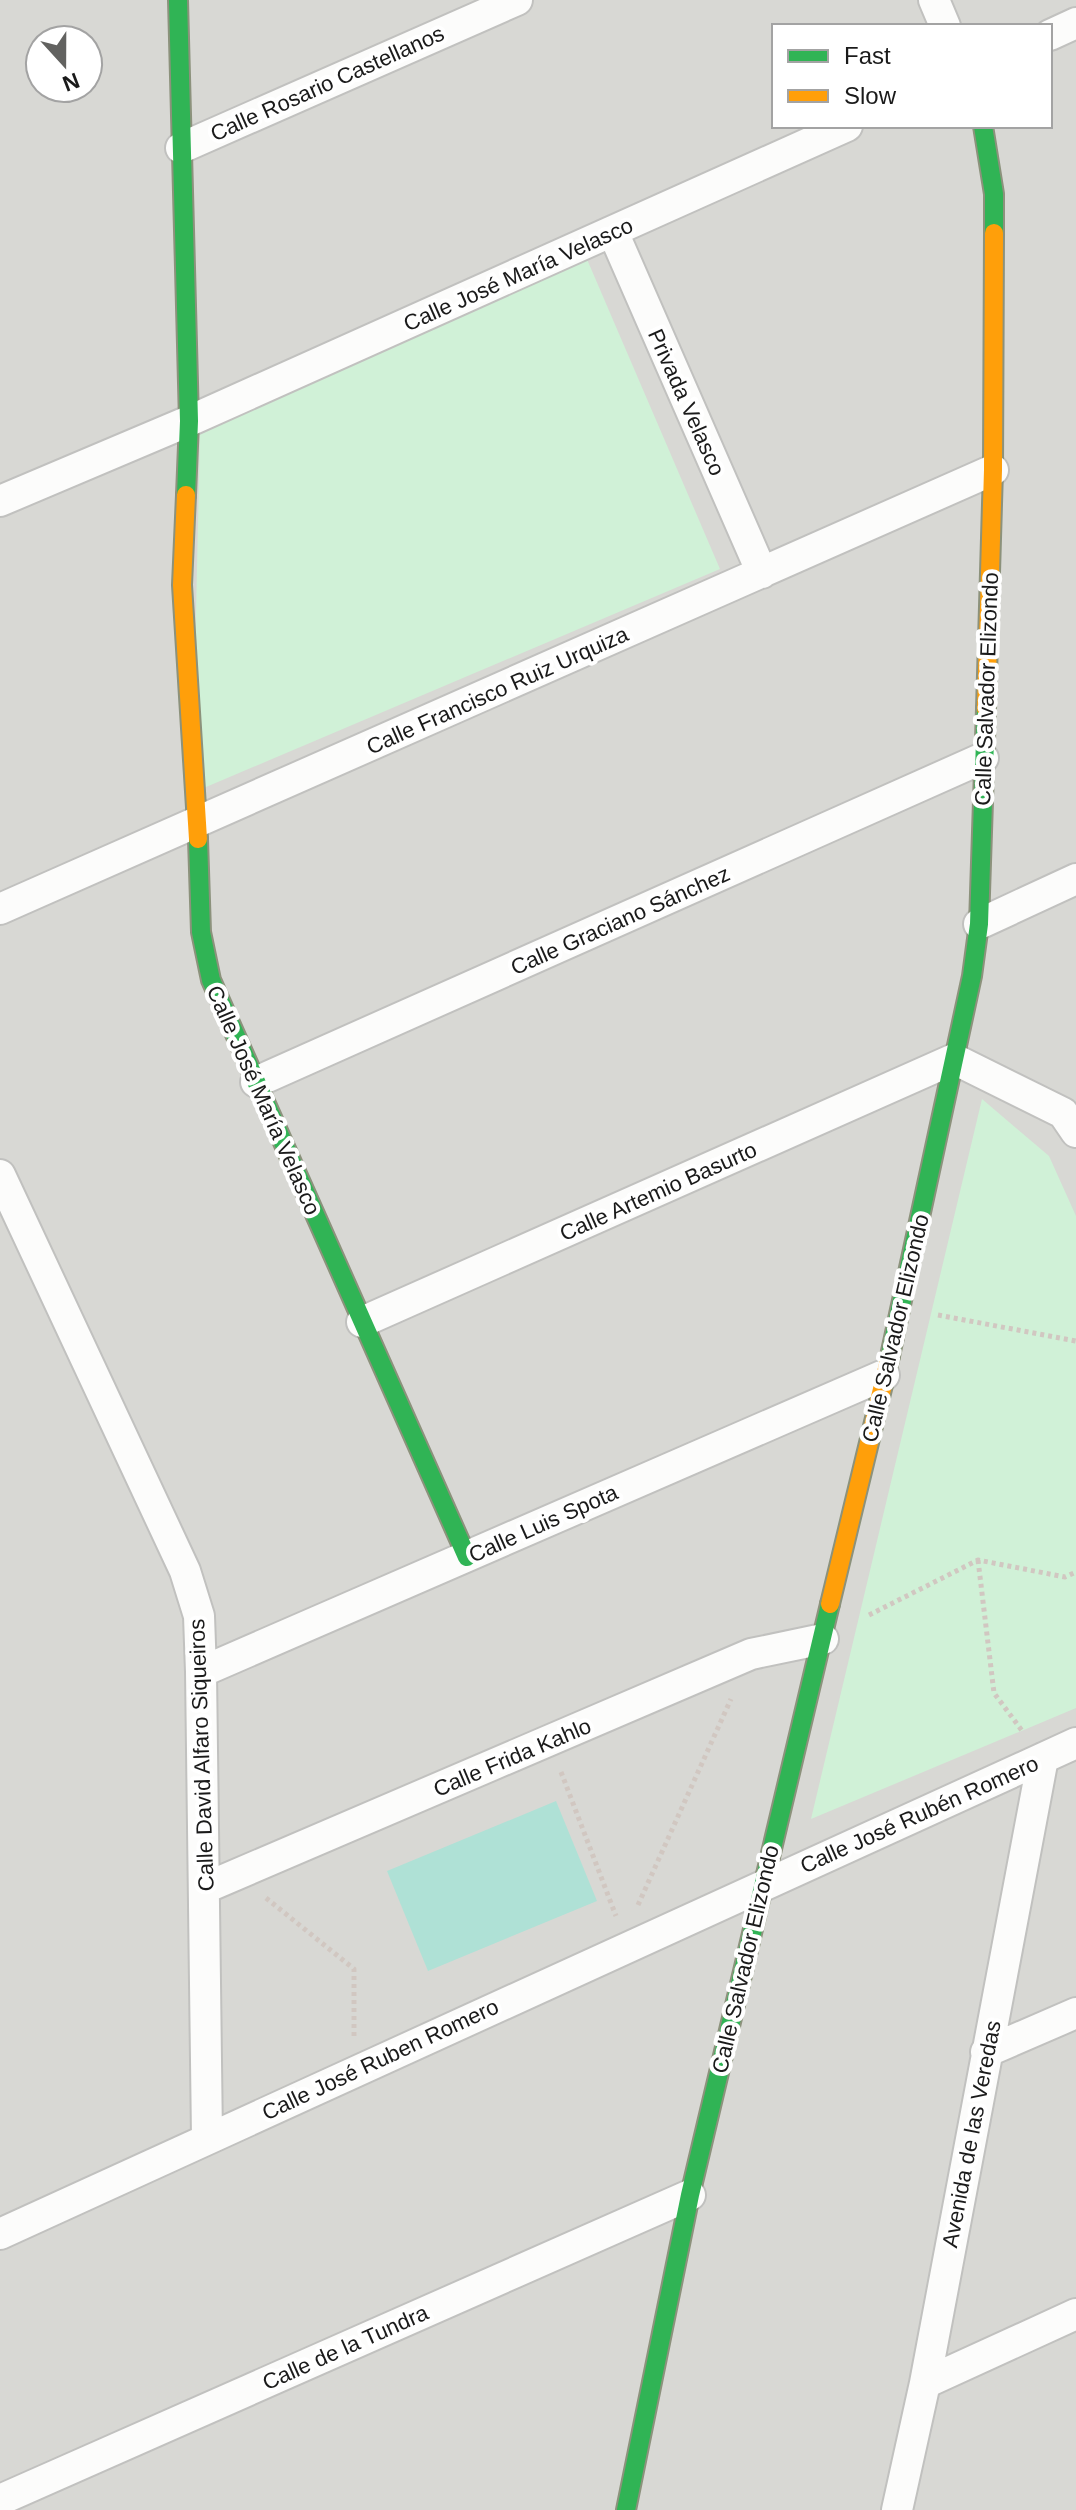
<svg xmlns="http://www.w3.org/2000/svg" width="1076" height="2510" font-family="Arial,sans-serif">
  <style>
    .residential { fill: #d8d8d4; fill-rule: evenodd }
    .park { fill: #d0f1d7 }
    .pitch { fill: #afe1d6 }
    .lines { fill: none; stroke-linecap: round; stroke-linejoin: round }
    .street-casing { stroke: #c1c1bf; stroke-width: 34 }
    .fast-casing { stroke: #8c927c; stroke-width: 22 }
    .slow-casing { stroke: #8c927c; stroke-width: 22 }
    .path { stroke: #d1c7c1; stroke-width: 5; stroke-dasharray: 4 4; stroke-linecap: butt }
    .street { stroke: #fcfcfb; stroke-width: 30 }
    .fast { stroke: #30b455; stroke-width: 18 }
    .slow { stroke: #ff9f0a; stroke-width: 18 }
    .labels { text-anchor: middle; stroke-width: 8; stroke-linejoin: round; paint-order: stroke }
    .street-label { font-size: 22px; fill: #1a1a1a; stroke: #fff }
  </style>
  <rect width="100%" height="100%" fill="#e9e9e3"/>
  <path class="residential" d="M0 0H1076V2510H0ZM774 26H1050V126H774ZM40 40H88V88H40Z"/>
  <path class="park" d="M586 257 720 569 192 793 200 434Z
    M982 1099 1049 1156 1076 1216V1708L811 1819Z"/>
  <path class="pitch" d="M556 1801 597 1901 428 1971 387 1871Z"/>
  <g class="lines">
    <g class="street-casing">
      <path id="street" d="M934 0 945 26
        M1050 35 1076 23
        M181 148 517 0
        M613 232 762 573
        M0 501 189 421 847 126
        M0 909 993 470
        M979 924 1076 879
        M256 1082 983 758
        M0 1175 185 1571 199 1616 201 1672 207 2138
        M362 1322 954 1059 1063 1113 1076 1132
        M201 1672 884 1375
        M205 1888 751 1654 823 1639
        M986 2052 1076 2013
        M0 2234 1076 1743
        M925 2383 1076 2314
        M0 2500 690 2195
        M897 2510 925 2383 1043 1758"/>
    </g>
    <g class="fast-casing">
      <path id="fast" d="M178 0 189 421 186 495
        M983 126 994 194V233
        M198 839 201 932 211 980 467 1557
        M890 1356 972 976 979 924 986 709
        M626 2510 690 2195 830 1604"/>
    </g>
    <g class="slow-casing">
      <path id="slow" d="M186 495 182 585 198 839
        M986 709 993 470 994 233
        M830 1604 890 1356"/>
    </g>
    <path class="path" d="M938 1315 1076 1341
      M978 1560 994 1693 1023 1732
      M869 1615 978 1560 1065 1577 1076 1572
      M561 1772 616 1916
      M266 1898 354 1969V2038
      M638 1905 731 1699"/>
    <use href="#street" class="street"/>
    <use href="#fast" class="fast"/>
    <use href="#slow" class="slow"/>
  </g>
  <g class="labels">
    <g class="street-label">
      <text transform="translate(327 83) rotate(-24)" y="8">Calle Rosario Castellanos</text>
      <text transform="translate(518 274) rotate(-24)" y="8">Calle José María Velasco</text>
      <text transform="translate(687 402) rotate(66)" y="8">Privada Velasco</text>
      <text transform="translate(986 689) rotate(-88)" y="8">Calle Salvador Elizondo</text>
      <text transform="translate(497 690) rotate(-24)" y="8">Calle Francisco Ruiz Urquiza</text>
      <text transform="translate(620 920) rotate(-24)" y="8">Calle Graciano Sánchez</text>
      <text transform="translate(264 1100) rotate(66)" y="8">Calle José María Velasco</text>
      <text transform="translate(658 1191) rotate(-24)" y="8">Calle Artemio Basurto</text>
      <text transform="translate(895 1328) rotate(-77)" y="8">Calle Salvador Elizondo</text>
      <text transform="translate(543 1523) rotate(-24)" y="8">Calle Luis Spota</text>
      <text transform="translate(201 1755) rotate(-92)" y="8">Calle David Alfaro Siqueiros</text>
      <text transform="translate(512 1757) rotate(-23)" y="8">Calle Frida Kahlo</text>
      <text transform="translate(919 1814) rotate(-24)" y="8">Calle José Rubén Romero</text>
      <text transform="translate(745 1959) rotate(-77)" y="8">Calle Salvador Elizondo</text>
      <text transform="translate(380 2059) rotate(-25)" y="8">Calle José Ruben Romero</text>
      <text transform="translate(971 2134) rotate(-79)" y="8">Avenida de las Veredas</text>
      <text transform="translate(345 2347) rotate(-24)" y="8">Calle de la Tundra</text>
    </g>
  </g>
  <rect x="772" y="24" width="280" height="104" fill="#ffffff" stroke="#a3a3a3" stroke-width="2"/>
  <rect x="788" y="50" width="40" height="12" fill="#30b455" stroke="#a3a3a3" stroke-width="2"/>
  <text x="844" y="64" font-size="24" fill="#1a1a1a">Fast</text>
  <rect x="788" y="90" width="40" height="12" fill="#ff9f0a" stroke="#a3a3a3" stroke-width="2"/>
  <text x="844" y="104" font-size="24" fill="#1a1a1a">Slow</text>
  <g transform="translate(64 64) rotate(159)"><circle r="38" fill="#ffffff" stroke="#a3a3a3" stroke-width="2"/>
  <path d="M0-6L14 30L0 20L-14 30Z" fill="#626260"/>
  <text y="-12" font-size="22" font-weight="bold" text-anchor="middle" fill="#1a1a1a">N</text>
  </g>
</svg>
